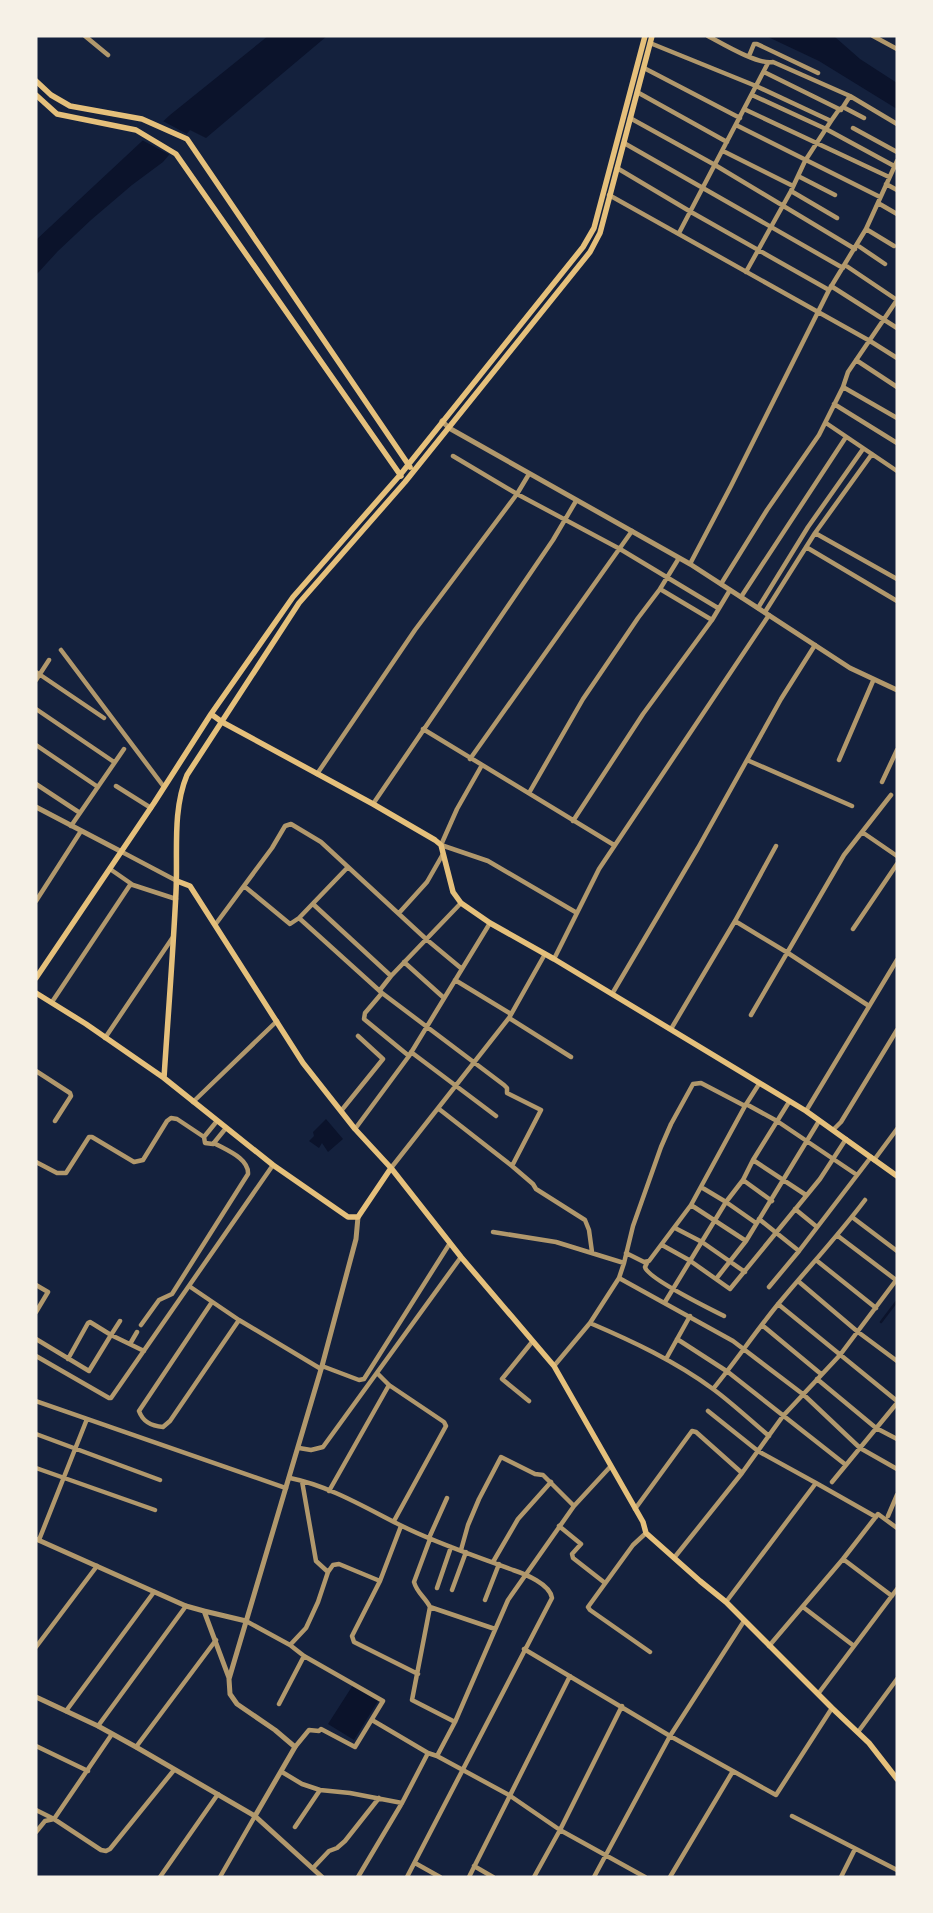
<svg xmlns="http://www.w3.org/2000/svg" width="933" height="1913" font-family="'Public Sans',sans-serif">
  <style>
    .water { fill: #0b132b }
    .pier { fill: #14213d }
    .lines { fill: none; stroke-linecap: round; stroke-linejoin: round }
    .stream { stroke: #0b132b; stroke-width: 2.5 }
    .minor { stroke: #b1986c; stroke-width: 4.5 }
    .tertiary { stroke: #b1986c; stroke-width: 5 }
    .secondary { stroke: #e5c07b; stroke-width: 5.5 }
  </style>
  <rect width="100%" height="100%" fill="#14213d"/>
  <path class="water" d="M268 36H327L206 138 190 130 163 162 132 185 91 220 58 251 36 275V240L170 115Z
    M766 36 835 37 860 59 897 83V109L819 61Z
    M326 1119 343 1139 328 1152 322 1143 319 1148 309 1141 314 1136 313 1132Z
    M353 1685 378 1701 354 1740 328 1724Z"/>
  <path class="pier" d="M161 120 187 134 172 156 140 139Z"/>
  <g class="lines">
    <path class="stream" d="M881 1322 897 1301"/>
    <path class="minor" d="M85 36 108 55
      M708 36C723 44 758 65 773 62L850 96 897 124
      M873 36 897 49
      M650 43 756 86 831 121
      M749 56 754 44H757L818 73
      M644 68 740 118
      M764 72 841 110
      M637 92 727 142
      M752 95 826 129 896 167
      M843 107 864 118
      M744 109 889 177
      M630 118 715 165 855 249
      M736 125 880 197
      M853 128 897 152
      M624 143 843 268
      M723 151 793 186
      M617 168 691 212 829 290
      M798 176 835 195
      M886 184 897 190
      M791 191 837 218
      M609 195 870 341 897 358
      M878 203 897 214
      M866 229 894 246
      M679 233 768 63
      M857 245 885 264
      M746 272 791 191 805 161 831 121 838 111 843 107 850 96
      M831 286 897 328
      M856 360 897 387
      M843 387 897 418
      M834 404 897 443
      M826 423 897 471
      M453 456 517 494 620 549 718 608
      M815 533 897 579
      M806 547 897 601
      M690 564 731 486 829 290 866 229 897 161
      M721 584 767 510 819 435 843 387 848 372 897 300 845 265
      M660 589 712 620
      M741 597 846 437
      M758 608 808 527 863 449
      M765 612 815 533 872 454
      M61 650 164 787
      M36 672 104 718
      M36 680 49 660
      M36 709 114 762
      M423 729 614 845
      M36 745 98 787
      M470 759 632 531
      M747 760 852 806
      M839 760 873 681
      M482 765 457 809 441 845 488 861 577 913
      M317 774 415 630 517 494 529 474
      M882 782 897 750
      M36 784 80 813
      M116 786 151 808
      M529 793 583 699 638 618 660 589 679 558
      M373 804 553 540 576 501
      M573 821 643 714 712 620 730 590
      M71 826 124 749
      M862 832 897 856
      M122 852 177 881
      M348 867 299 918 382 993 504 1085 507 1088V1093L541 1110 512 1166
      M110 869 133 885
      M244 886 290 924 299 918
      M36 901 81 831
      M313 904 391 976
      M399 913 427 882 443 854
      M735 921 788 953 869 1006
      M215 925 272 848 285 826 291 824 321 842 426 939 462 969
      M853 929 897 864
      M554 959 599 869 769 615
      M404 962 444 998
      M455 980 511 1014
      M380 990 391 976 461 903
      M382 993 365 1013 364 1019 409 1056
      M612 994 698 848 781 699 815 645
      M52 1002 130 885H133L176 899
      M751 1015 844 855 891 795
      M509 1018 571 1057
      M671 1029 735 921 776 846
      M105 1038 173 937
      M411 1052 496 1116
      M36 1071 70 1093 71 1096 55 1121
      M193 1102 277 1021
      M746 1104 777 1121 857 1175
      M439 1109 512 1166 533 1184 536 1189 585 1220 589 1230 592 1252
      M341 1111 383 1059 358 1036
      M806 1111 897 960
      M217 1121 204 1137 205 1143 213 1144 226 1128
      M355 1129 409 1056 490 923
      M833 1130 841 1122 897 1030
      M753 1160 806 1195
      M874 1160 897 1129
      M36 1162 57 1173H66L89 1137H92L134 1162 143 1160 167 1121 171 1118 177 1119 204 1137
      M391 1168 509 1018 545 954
      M743 1180 772 1201
      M701 1187 726 1202 756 1223
      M691 1205 746 1241
      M795 1209 817 1227
      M852 1217 897 1251
      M759 1219 799 1251
      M675 1228 702 1242 745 1272
      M493 1232 556 1242 624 1263
      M838 1236 896 1280
      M662 1245 689 1260 730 1289 820 1179 846 1139
      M626 1253 644 1262 649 1261 691 1205 745 1106 759 1084
      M816 1260 876 1308
      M647 1263 645 1267C647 1278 710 1309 724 1316
      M619 1278 733 1341 804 1395 860 1448 897 1469
      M716 1279 746 1241 819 1121
      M798 1281 858 1332 897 1361
      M36 1285 48 1292 36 1312
      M189 1286 239 1320 321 1369
      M769 1287 799 1251 871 1157
      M212 1302 139 1411C143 1422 151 1426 163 1427L170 1421 239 1320
      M665 1302 726 1202 743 1180 753 1160 789 1102
      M778 1304 897 1401
      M590 1323C632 1341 675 1361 713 1389 732 1403 750 1420 769 1436
      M141 1325 159 1300 172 1294 248 1174C249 1158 226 1150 214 1143
      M762 1325 821 1374
      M36 1339 89 1371 111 1335 144 1351
      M677 1339 728 1372 846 1465
      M130 1344 137 1332
      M36 1356 109 1398H111L273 1165
      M68 1359 88 1323 90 1322 111 1335 120 1321
      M666 1359 690 1316
      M322 1366 359 1380 364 1379 450 1243
      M554 1366 590 1323 619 1278 624 1263 633 1226 661 1147 671 1124 693 1084 701 1083 745 1106
      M377 1373 389 1385 444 1422 446 1426 394 1521
      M817 1379 876 1428 897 1439
      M713 1389C736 1361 756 1331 779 1303 807 1269 838 1236 865 1200
      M36 1401 286 1488
      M529 1401 502 1379 532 1342
      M708 1411 758 1451 816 1483
      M36 1434 160 1480
      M299 1448 311 1450 323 1447 461 1257
      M36 1468 155 1510
      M290 1478C330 1486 366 1508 402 1526 438 1544 476 1556 513 1570 525 1574 550 1584 552 1598L407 1877
      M832 1482 897 1403
      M329 1491 389 1385
      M635 1509 692 1431 696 1432 742 1473
      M888 1516 897 1495
      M401 1526 380 1581 352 1636 354 1642 418 1674
      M559 1526 581 1544 572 1554 573 1558 605 1583
      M646 1533 633 1545 588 1607 590 1610 650 1652
      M429 1538 447 1498
      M430 1539 414 1582C417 1593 425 1597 430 1607L412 1700 455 1722
      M39 1540 87 1419
      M461 1550 468 1525 479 1499 501 1457 535 1474 543 1475 574 1506
      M674 1558 742 1473 783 1416 840 1355 897 1279
      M843 1559 892 1596
      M493 1562 518 1519 551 1482
      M328 1572 333 1565 339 1564 380 1581
      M437 1588 451 1547
      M452 1590 466 1552
      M485 1600 499 1564
      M726 1602 816 1483 876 1517
      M430 1607 495 1629
      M803 1607 854 1646
      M246 1621 290 1645 304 1656 383 1701 355 1747 321 1729 319 1731 309 1730 295 1747
      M290 1645 306 1628 318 1602 328 1572 316 1561 302 1481
      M769 1646 843 1559 878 1514 897 1528
      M36 1647 97 1566
      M524 1649 670 1736 776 1795 832 1708
      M818 1694 897 1589
      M279 1704 304 1656
      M66 1711 154 1592
      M372 1720 428 1753 437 1756 509 1795 560 1830 645 1877
      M98 1726 186 1606
      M858 1732 897 1679
      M36 1746 88 1771
      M136 1747 216 1640
      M437 1756 455 1722 508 1600 574 1506 610 1467
      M282 1772 302 1784 320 1790 350 1793 402 1803
      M36 1810 54 1819 101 1850 106 1851 110 1849 174 1770
      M792 1816 897 1870
      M295 1827 320 1790
      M36 1832 45 1821 54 1819 112 1734
      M415 1863 440 1877
      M474 1866 493 1877
      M313 1868 329 1851 337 1848 345 1841 379 1798
      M160 1877 218 1794
      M220 1877 255 1816
      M358 1877 402 1803 428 1753
      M469 1877 570 1676
      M534 1877 560 1830 622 1706
      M594 1877 670 1736 744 1621
      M670 1877 733 1771
      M841 1877 855 1849"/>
    <path class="tertiary" d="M442 421 449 428 690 564 850 668 897 690
      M36 807 122 852
      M36 1539 186 1606 204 1611 229 1678
      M204 1611 246 1621
      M36 1697 98 1726 136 1747 255 1816 322 1877
      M255 1816 295 1747 275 1730 237 1704 230 1694 229 1679 322 1366 356 1239 358 1217"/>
    <path class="secondary" d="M36 81 51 95 70 106 142 119 187 139 410 467
      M36 95 57 114 136 130 176 154 401 476
      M211 714 222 722 373 804 435 840 441 845 453 892 461 903 490 923 554 959 806 1111 897 1176
      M177 881 190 886 303 1063 355 1129 391 1168 461 1257 554 1366 643 1522 646 1533 700 1581 726 1602 832 1708 869 1743 897 1779
      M36 978 154 803 211 714 293 597 400 475 583 247 594 228 645 36
      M36 993 86 1024 164 1078 273 1165 348 1217H358L391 1168
      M164 1078C168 1016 173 954 176 892 178 853 172 811 187 775L299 603 405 482 590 252 600 233 652 36"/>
  </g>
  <rect width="933" height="1913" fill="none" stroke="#f6f1e7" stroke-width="75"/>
</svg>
